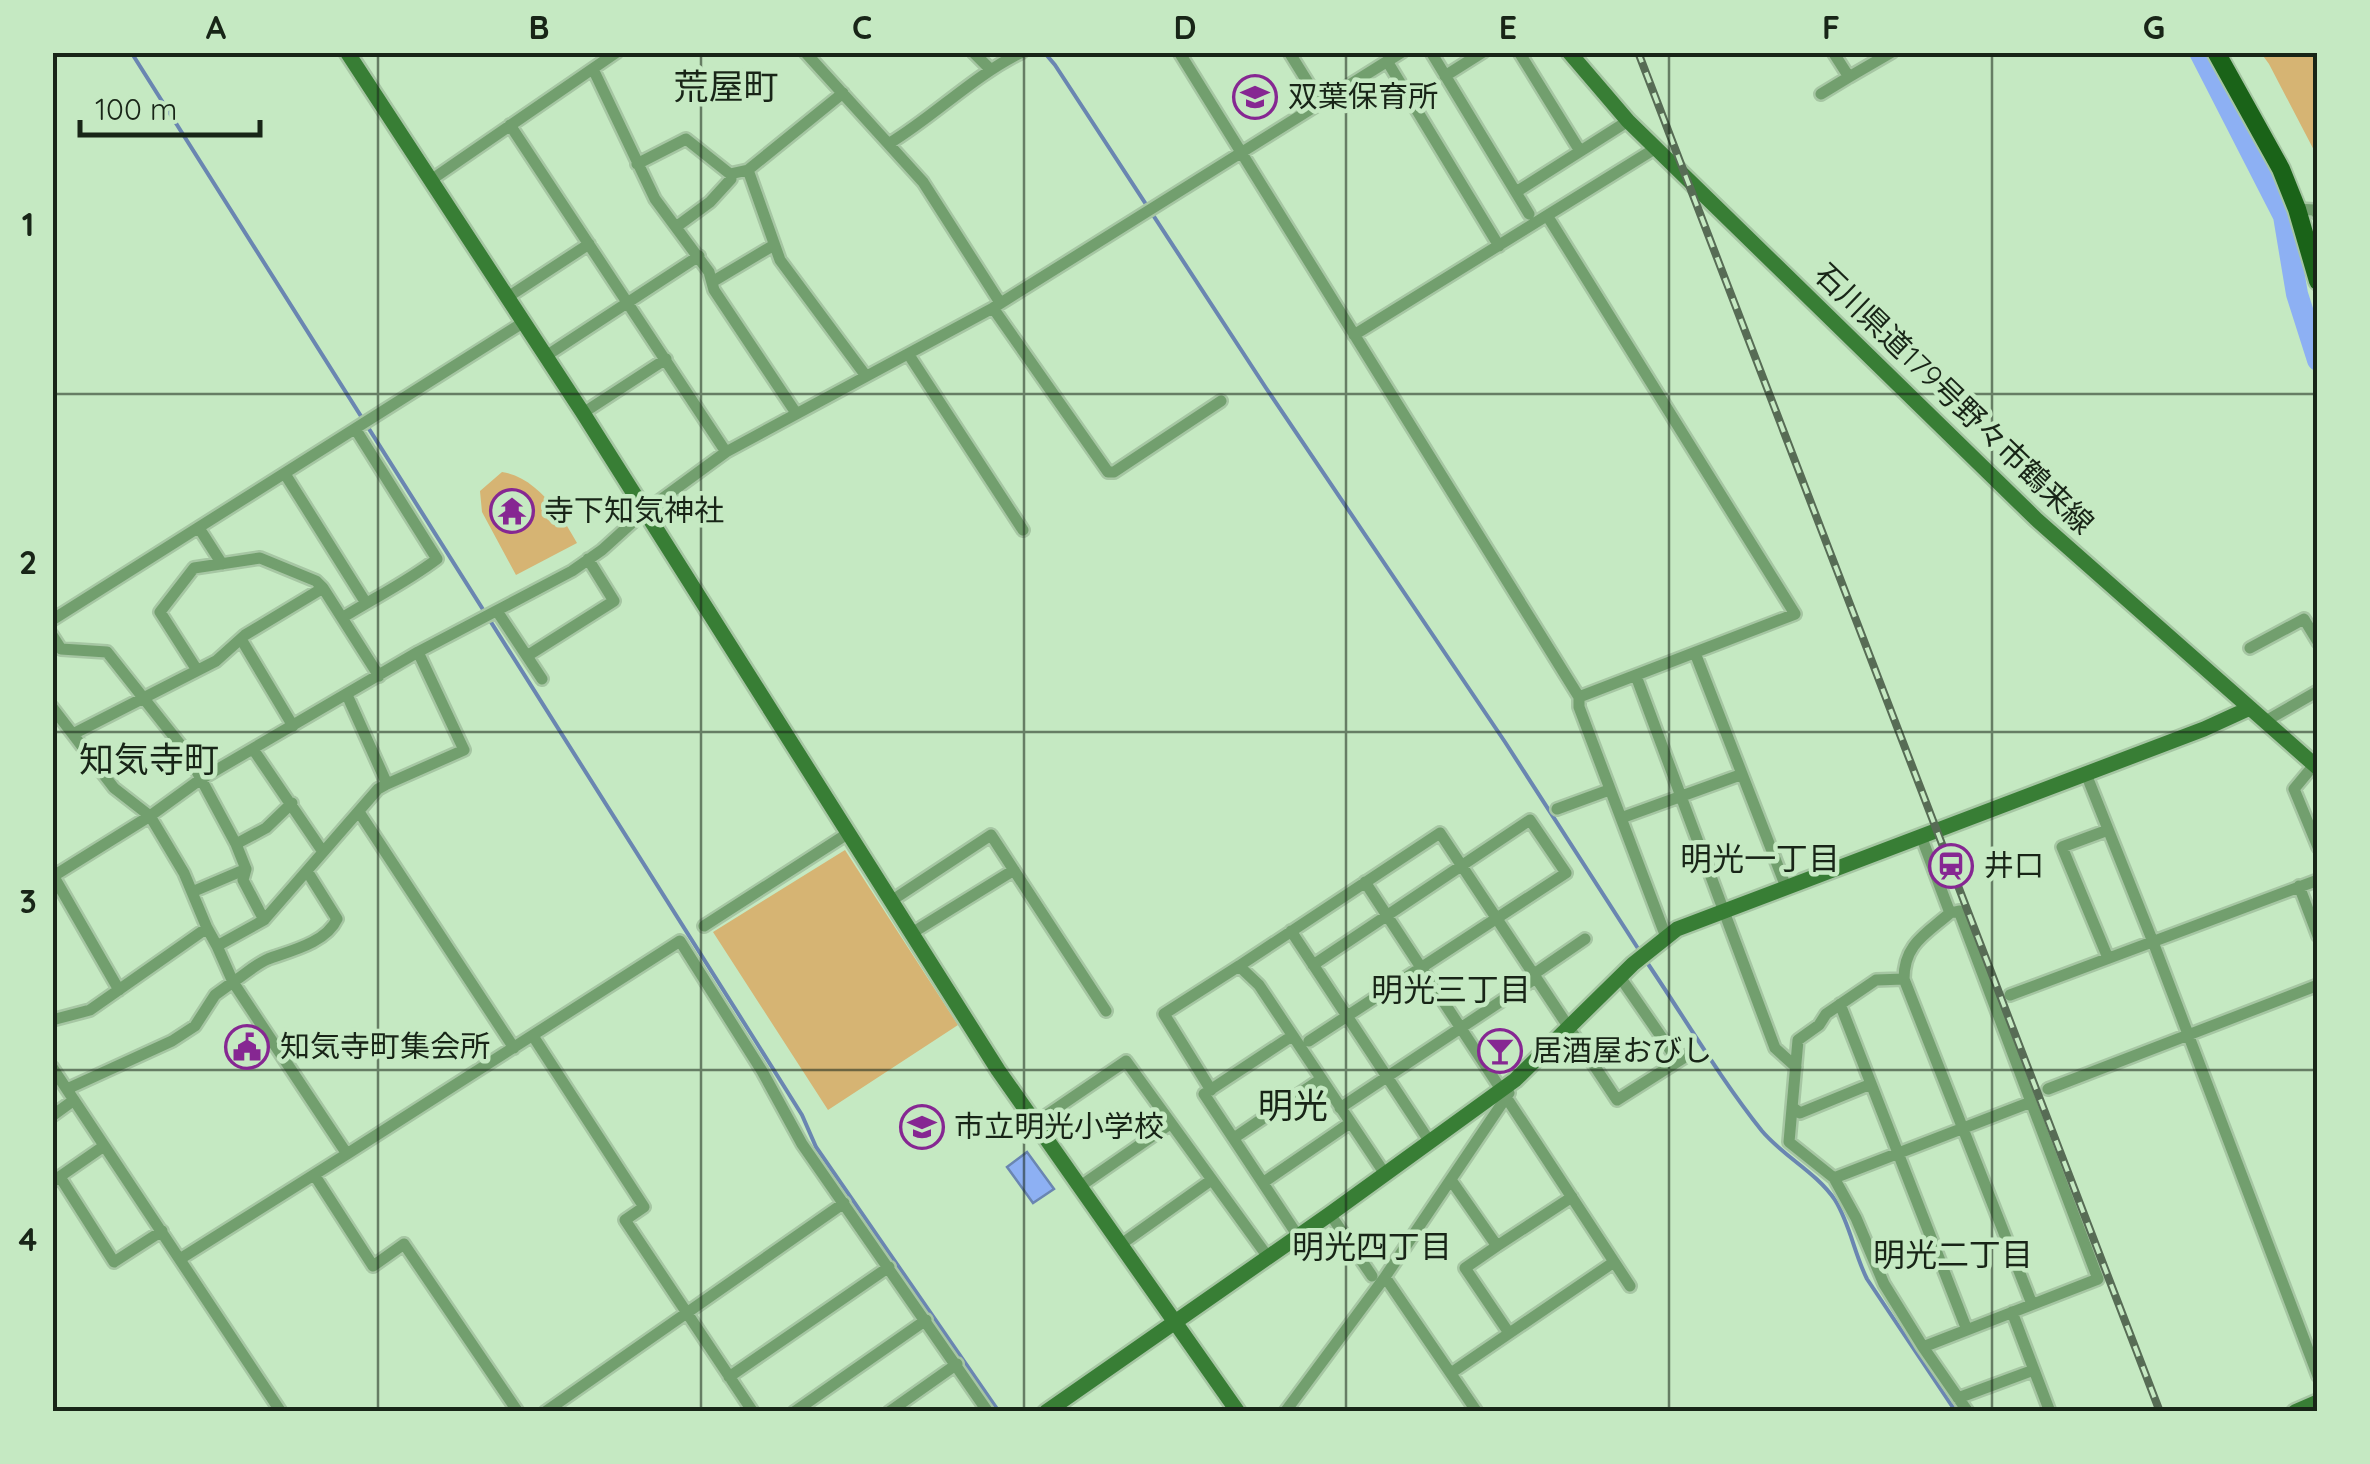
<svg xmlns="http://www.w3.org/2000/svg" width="2370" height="1464" font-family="Quicksand,'Noto Sans JP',sans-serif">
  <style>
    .green { fill: #d6b473 }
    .water { fill: #8db0f3; stroke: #6a86b1; stroke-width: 2.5 }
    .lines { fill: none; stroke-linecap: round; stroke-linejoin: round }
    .stream { stroke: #6a86b1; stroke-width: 4 }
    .river { stroke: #8db0f3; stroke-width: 22 }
    .street-casing { stroke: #a6c6a3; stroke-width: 16 }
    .secondary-casing { stroke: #a6c6a3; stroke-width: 20 }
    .primary-casing { stroke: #a6c6a3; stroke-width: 22 }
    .street { stroke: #729f6e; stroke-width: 11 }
    .secondary { stroke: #387e35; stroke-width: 15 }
    .primary { stroke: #1a6318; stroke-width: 18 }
    .rail-casing { stroke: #576c55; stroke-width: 8 }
    .rail { stroke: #c5e9c2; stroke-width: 4; stroke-dasharray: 11; stroke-linecap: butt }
    .grid { fill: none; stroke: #182517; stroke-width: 2.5; stroke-opacity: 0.55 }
    .labels { text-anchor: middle; stroke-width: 9; stroke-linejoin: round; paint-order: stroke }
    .poi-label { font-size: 30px; fill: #182517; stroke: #c5e9c2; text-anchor: start }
    .street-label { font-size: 30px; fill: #182517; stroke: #c5e9c2 }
    .neighbourhood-label { font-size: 32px; fill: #182517; stroke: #c5e9c2 }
    .quarter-label { font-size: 35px; fill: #182517; stroke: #c5e9c2 }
    .neatline { fill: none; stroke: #182517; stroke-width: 4 }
    .grid-label { font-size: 32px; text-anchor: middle; font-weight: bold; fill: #182517 }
  </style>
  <rect width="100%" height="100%" fill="#c5e9c2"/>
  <path class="green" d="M2261 53H2317V156L2269 64Z
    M502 472C536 477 561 514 577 543L516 575 482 512 480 491Z
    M845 850 958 1025 828 1110 713 932Z"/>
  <path class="water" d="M1027 1152 1054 1189 1033 1203 1007 1167Z"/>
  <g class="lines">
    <path class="stream" d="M131 52 753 1037 802 1115 816 1147 999 1412
      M1044 52 1055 65 1266 388 1505 742 1639 950
      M1644 958C1683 1015 1719 1077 1762 1131 1784 1157 1816 1172 1835 1200 1850 1224 1854 1253 1867 1279L1956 1412"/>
    <path class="river" d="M2200 52 2284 216 2297 294 2318 360"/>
    <g class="street-casing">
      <path id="street" d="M805 52 923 182 999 301
        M973 52 989 68
        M1179 52 1579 697V707L1666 937
        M1289 52 1320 102
        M1431 52 1529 214
        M1519 52 1580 151
        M1833 52 1849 77 1892 52
        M1387 61 1499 246
        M593 69 655 199 709 272 714 290 796 413
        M1445 76 1483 52
        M843 93 748 170 780 260 866 376
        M1821 94 1849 77
        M510 125 726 452
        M890 143C937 114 972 77 1022 52
        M637 164 686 139 730 174 748 170
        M431 180 617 52
        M1516 192 1628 121
        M2297 209 2314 210 2318 214
        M1548 217 1795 614 1579 697
        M676 227 710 202 731 179 730 174
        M712 282 774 245
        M508 297 589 244
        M993 308 1108 472H1114L1221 401
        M1354 335 1656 148
        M909 355 1023 530
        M546 356 699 256
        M583 413 666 359
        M285 474 366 603
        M199 528 222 564
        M497 611 542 679
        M342 618C374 598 407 582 437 559L356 430
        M52 620 524 322
        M52 635 61 649 107 652 187 753 236 844 246 869 243 880 264 920
        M241 639 293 726
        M2250 648 2304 619 2318 642
        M1695 653 1786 887
        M527 656 614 601 588 559
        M197 670 160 612 194 568 260 558 316 581 323 588
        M1636 676 1775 1048 1796 1067
        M52 707 114 788 150 816 184 873 207 928
        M2264 722 2318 691
        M73 734 216 661 245 635 323 588 379 676
        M253 749 323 852
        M2314 765 2294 789 2318 847
        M2086 774 2153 942 2318 1376
        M387 784 464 750 418 652
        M1557 809 1609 790
        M359 812 514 1048
        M1621 818 1740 775
        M1921 836 1950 913 1959 911 2098 1279 1923 1347 1968 1412
        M236 844 266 828 292 803
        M52 877 150 816 201 779 418 652 572 571 602 550 644 512 726 452 993 308 1402 52
        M54 877 119 990
        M1365 882 1630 1286
        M2299 886 2318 936
        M192 892 246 869
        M891 901 991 835 1106 1011
        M1950 913C1926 934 1904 944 1904 979L2032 1304
        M704 926 847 834
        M1291 931 1430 1142
        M912 933 1014 870
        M2108 958 2062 847 2108 830
        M1239 966 1440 833 1617 1100 1688 1055
        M1534 974 1585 939
        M1620 977 1678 1061
        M1904 979 1876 980 1826 1014 1819 1025 1798 1040 1789 1142 1834 1178 2031 1102
        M2010 995 2318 880
        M1840 1004 1967 1330
        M52 1020 90 1010 207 928 217 946 264 920 378 789 387 784 347 695
        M533 1036 644 1207 625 1220 753 1412
        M1292 1036 1204 1094 1298 1236
        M1309 1041 1566 873 1530 820 1313 965
        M52 1067 281 1412
        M67 1089 172 1041 195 1026 215 995 233 982 217 946
        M2048 1089 2318 985
        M1211 1090 1164 1014 1239 966 1259 985 1385 1174
        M1792 1107 1800 1113 1871 1084
        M1340 1108 1536 978
        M52 1116 74 1100
        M1035 1123 1126 1061 1268 1257
        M1234 1138 1321 1079
        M347 1154 680 941 762 1071 802 1144 988 1412
        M315 1176 373 1266 404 1244 518 1412
        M60 1177 114 1262 162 1231
        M1834 1178 1856 1218 1884 1284 1923 1347
        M1451 1180 1497 1246 1465 1268 1509 1333
        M52 1182 104 1146
        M1264 1182 1350 1123
        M1079 1187 1170 1124
        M1330 1214 1372 1276
        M1120 1245 1210 1181
        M1497 1246 1572 1197
        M180 1259 347 1154 233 982C244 975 256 964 268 959 290 951 326 943 337 919L307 871
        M1385 1277 1477 1412
        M2012 1312 2050 1412
        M1451 1373 1614 1262
        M729 1377 889 1267
        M1958 1398 2034 1370
        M545 1412 844 1203
        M794 1412 926 1320
        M889 1412 957 1364
        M1285 1412 1385 1277 1509 1093"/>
    </g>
    <g class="secondary-casing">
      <path id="secondary" d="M347 52 583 413 998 1070 1238 1412
        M1569 52 1628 121 2036 519 2318 768
        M1046 1412 1330 1214 1515 1080 1633 964 1677 929 2204 729 2250 708
        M2295 1412 2318 1402"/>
    </g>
    <g class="primary-casing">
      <path id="primary" d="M2216 52 2281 169 2297 209 2318 281"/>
    </g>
    <use href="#street" class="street"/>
    <use href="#secondary" class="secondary"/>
    <use href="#primary" class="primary"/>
    <g class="rail-casing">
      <path id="rail" d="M1638 52 2160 1412"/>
    </g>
    <use href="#rail" class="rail"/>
  </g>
  <path class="grid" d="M378 52V1412M701 52V1412M1024 52V1412M1346 52V1412M1669 52V1412M1992 52V1412M52 394H2318M52 732H2318M52 1070H2318"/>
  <defs>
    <g id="school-ring" transform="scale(2.25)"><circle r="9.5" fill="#c5e9c2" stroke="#862792" stroke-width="1.5"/><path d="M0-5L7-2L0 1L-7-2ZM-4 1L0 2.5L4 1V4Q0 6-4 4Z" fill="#862792"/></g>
    <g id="temple-ring" transform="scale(2.25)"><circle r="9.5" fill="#c5e9c2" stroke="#862792" stroke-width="1.5"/><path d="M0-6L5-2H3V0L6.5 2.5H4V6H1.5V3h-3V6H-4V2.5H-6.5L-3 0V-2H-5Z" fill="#862792"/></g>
    <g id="station-ring" transform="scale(2.25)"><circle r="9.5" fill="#c5e9c2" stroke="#862792" stroke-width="1.5"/><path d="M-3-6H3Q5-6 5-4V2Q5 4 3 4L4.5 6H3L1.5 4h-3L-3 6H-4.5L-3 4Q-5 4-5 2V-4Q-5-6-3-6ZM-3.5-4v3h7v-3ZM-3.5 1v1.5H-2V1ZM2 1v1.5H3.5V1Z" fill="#862792"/></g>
    <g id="civic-ring" transform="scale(2.25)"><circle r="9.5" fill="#c5e9c2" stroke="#862792" stroke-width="1.5"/><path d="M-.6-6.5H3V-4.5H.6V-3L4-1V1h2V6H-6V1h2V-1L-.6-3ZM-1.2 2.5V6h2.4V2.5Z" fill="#862792"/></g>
    <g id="bar-ring" transform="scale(2.25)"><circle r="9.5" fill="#c5e9c2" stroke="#862792" stroke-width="1.5"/><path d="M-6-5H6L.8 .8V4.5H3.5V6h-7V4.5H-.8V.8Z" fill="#862792"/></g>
  </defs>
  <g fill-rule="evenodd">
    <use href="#school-ring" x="1255" y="97"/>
    <use href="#temple-ring" x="512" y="511"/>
    <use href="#station-ring" x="1951" y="866"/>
    <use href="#civic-ring" x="247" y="1047"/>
    <use href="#bar-ring" x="1500" y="1051"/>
    <use href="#school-ring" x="922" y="1127"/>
  </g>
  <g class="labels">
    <g class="poi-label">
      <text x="1288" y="107">双葉保育所</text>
      <text x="544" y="521">寺下知気神社</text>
      <text x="1984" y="876">井口</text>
      <text x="280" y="1057">知気寺町集会所</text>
      <text x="1532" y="1061">居酒屋おびし</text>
      <text x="954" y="1137">市立明光小学校</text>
    </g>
    <g class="street-label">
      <text transform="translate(1954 399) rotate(44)" y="10">石川県道179号野々市鶴来線</text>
    </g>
    <g class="neighbourhood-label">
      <text x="1760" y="870">明光一丁目</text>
      <text x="1451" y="1001">明光三丁目</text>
      <text x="1372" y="1258">明光四丁目</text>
      <text x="1953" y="1266">明光二丁目</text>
    </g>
    <g class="quarter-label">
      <text x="726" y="99">荒屋町</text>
      <text x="149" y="772">知気寺町</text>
      <text x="1293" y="1118">明光</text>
    </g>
  </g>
  <rect width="2370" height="1464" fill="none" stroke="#c5e9c2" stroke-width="110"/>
  <path d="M80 120v15h180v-15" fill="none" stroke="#182517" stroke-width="5"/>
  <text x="95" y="120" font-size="30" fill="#182517" stroke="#c5e9c2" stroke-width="8" paint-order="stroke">100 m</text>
  <rect x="55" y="55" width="2260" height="1354" class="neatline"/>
  <g class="grid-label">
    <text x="216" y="39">A</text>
    <text x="539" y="39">B</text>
    <text x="862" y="39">C</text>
    <text x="1185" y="39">D</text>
    <text x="1508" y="39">E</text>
    <text x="1831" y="39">F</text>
    <text x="2154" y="39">G</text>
    <text x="28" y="236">1</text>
    <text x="28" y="574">2</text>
    <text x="28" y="913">3</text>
    <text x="28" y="1251">4</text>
  </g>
</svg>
